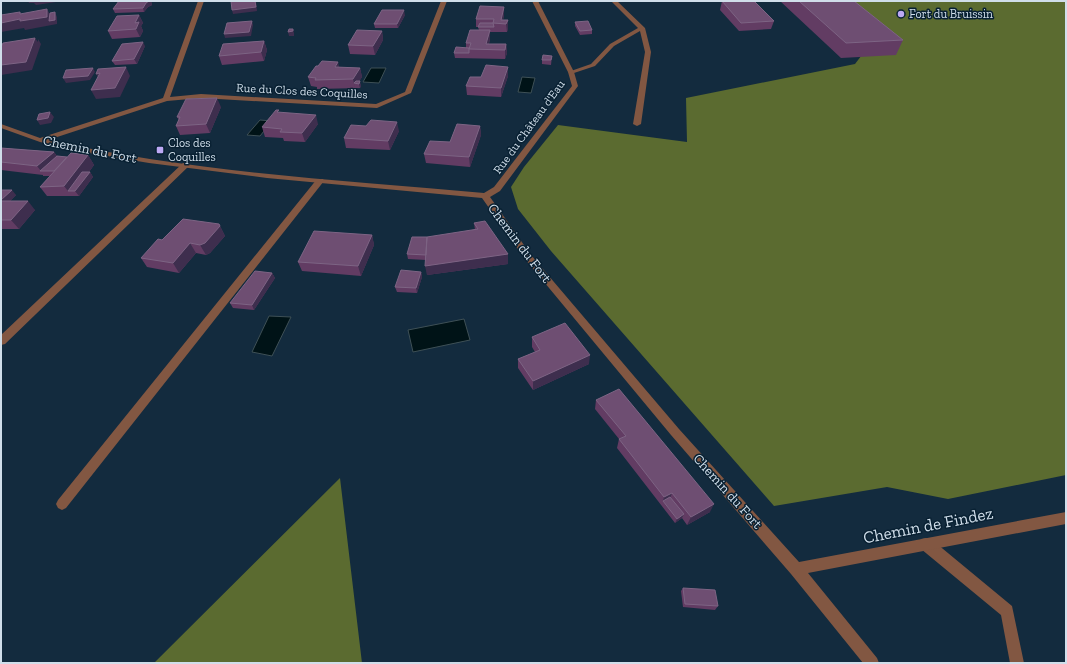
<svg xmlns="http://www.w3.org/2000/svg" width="1067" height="664" font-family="'Zilla Slab',serif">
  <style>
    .forest { fill: #5b6b30 }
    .water { fill: #001317; stroke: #3e5056 }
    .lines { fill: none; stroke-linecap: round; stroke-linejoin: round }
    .service { fill: #825742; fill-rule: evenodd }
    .minor { fill: #825742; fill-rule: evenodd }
    .wall { fill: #623c63 }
    .shaded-wall { fill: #3e2e4e }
    .building { fill: #6e4e72; stroke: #7d6484 }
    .poi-dot { fill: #bda9f5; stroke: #092133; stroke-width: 1.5 }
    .labels { text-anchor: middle; stroke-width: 3; stroke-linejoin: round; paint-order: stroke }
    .far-poi-label { font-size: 12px; fill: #d0deea; stroke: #092133; text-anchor: start }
    .far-street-label { font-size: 12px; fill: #d0deea; stroke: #092133 }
    .street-label { font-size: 14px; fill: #d0deea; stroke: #092133 }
    .near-street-label { font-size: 17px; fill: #d0deea; stroke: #092133 }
  </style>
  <rect width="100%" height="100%" fill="#132b3e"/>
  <path class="forest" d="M813 1H1066V475L948 499 887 487 774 506 551 251 518 209 511 187 524 167 558 125 687 142 686 98 855 64 871 43Z
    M340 478 362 663H154Z"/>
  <path class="water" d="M371 68H386L379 83 363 82Z
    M522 77 535 78 531 93 518 92Z
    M260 120 272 121 260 136 247 135Z
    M269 316 291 317 272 356 252 352Z
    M464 319 470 340 413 352 408 330Z"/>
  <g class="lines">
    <path class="service" d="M611 1H617L645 28 651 52 641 124 637 126 633 124 645 52 640 31 614 46 595 66 571 74 568 72 591 64 610 44 638 28Z
      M183 163H189L190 165 5 344 1 345V335Z
      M317 179H323L324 181 66 508 62 510 58 508 56 504 58 500Z
      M926 538 931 539 1012 606 1024 663H1010L1001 615 921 549 919 544 921 539Z"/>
    <path class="minor" d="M198 1H204L170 97 201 94 376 104 405 92 441 1H447L411 93 377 108 201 98 167 101 48 140C191 172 338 180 484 193L494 187 572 86 568 72 532 1H538L574 72 578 86 500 191 490 197 531 255 679 429 799 562 1066 512V524L808 573 877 658 879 663H863L791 574 671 435 525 259 482 198 267 178 149 163 89 153 40 142 1 128V124L40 138 163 98Z"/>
  </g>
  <path class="wall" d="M119 1H151L152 5 148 7 144 12 115 13 113 9Z
    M380 1H402L401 2H381Z
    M722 1 774 21 771 29 739 31 720 10Z
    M780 1H854L903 40 896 55 841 58Z
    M504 7V15L503 20H508V28L507 32H490V39L489 44H506L507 53 505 59 455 58 454 53 466 48V43L479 30 478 27H476V19Z
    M139 15 143 23 141 26 143 31 140 37 112 39 108 31Z
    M405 15 398 28H375L374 24Z
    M575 22 592 30V34L580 35 575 26Z
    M382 31 383 40 375 55 350 54 348 45Z
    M264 41 267 50 264 61 222 65 219 56Z
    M145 46 137 64 115 65 112 61Z
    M552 56 551 65 542 64V60Z
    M340 67 360 68 362 77 359 81 361 86 360 88 317 89V87L311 86 308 77Z
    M508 76 501 97 467 95 466 86 481 77Z
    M221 107 210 133 180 135 176 126 179 120 177 117Z
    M318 124 305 142 284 141 283 138 265 137 262 127Z
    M480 126 481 135 470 167 426 163 424 154 450 142Z
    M399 131 390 150 346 148 344 138Z
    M1 148 54 152 57 156 67 157 88 155 94 165 89 172H90L93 177 79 196H47L40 187 50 176H43V175L1 170Z
    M1 190 16 195 10 201 35 210 19 229H1Z
    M474 223 508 254V264L427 275 426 260 408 259 407 254 475 230Z
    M219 224 225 236 210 253 206 255 196 253 179 273 147 267 141 258 162 240Z
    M372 235 374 245 361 276 302 271 298 262Z
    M421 272 422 277 417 293 397 292 395 287Z
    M272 273 275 278 254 310 233 308 230 303Z
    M532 337 589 364 533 390 518 368V359L535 352 532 347Z
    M596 400 710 512 687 525 682 518 675 523 617 448 619 439 595 409Z
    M683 588 718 606 715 610 683 607 681 591Z"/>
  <path class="shaded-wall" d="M28 1H56V2L36 5 34 3H29Z
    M149 1H151L152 5 148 7 144 12 143 8 146 3Z
    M255 1H256L257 11 233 14 232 10Z
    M504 7V15L502 24 501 20Z
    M47 9 52 18 55 12 57 17V24L25 30 24 28 1 32V23L20 19V12L25 20Z
    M404 10 405 15 398 28 397 24Z
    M139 15 143 23 141 26 143 31 140 37 136 29 135 23Z
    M508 20V28L507 32 506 24Z
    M252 21 253 25 251 36 225 38 224 34Z
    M293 29 294 33V36H289L288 32Z
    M490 30V39L487 50 486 44Z
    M382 31 383 40 375 55 373 46Z
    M35 38 38 42V39L41 44 32 70 1 75V65Z
    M264 41 267 50 264 61 261 52Z
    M143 42 145 46 137 64 134 59Z
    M506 44 507 53 505 59V50Z
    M338 62 340 70 335 67Z
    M126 67 130 76 120 97 96 99 91 90Z
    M508 67V76L501 97V88Z
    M93 68 95 72 90 80 66 83 63 78Z
    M360 68 362 77 358 84 354 83 355 88 353 79Z
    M100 73 101 83 96 74Z
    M360 81 361 86 360 88 359 84Z
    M217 98 221 107 210 133 206 124Z
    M50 112 54 117 51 123 40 125 37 120Z
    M316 115 318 124 305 142 302 133Z
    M397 122 399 131 390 150 388 141Z
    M480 126 481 135 470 167 469 157Z
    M54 152 60 161 41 171 37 166Z
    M88 155 94 165 75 191H68L64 186Z
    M90 172 93 177 79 196 75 191Z
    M12 190 16 195 1 210V200Z
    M28 201 35 210 19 229 11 220Z
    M220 226 225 236 210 253 206 255 200 245Z
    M372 235 374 245 361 276 358 266Z
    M190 243 196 253 179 273 173 263Z
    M508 254V264L427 275 425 266Z
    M421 272 422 277 417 293 416 288Z
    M272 273 275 278 254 310 252 305Z
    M590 355 589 364 533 390V381Z
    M672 493 669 501H663L662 505 664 497Z
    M714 504 710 512 687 525 691 517Z
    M684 514 682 518 675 523 677 519Z"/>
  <path class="building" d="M119 1H149L146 3 143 8 113 9Z
    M231 1H255L256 7 232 10Z
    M722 1H754L774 21 741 23Z
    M799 1H854L903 40 846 43Z
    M480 6 504 7 501 20H508L506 24 493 23 494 19H476Z
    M47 9V17L20 21V19L1 23V15L20 12V14Z
    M382 10H404L397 24H374Z
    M55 12V20L49 21 50 13Z
    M139 15 135 23 139 22 136 29 108 31 117 16Z
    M252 21 249 32 224 34 227 23Z
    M588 21 592 30 580 31 575 22Z
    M480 23H493L494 27H478Z
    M289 29H293V31L288 32Z
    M357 30 382 31 373 46 348 45Z
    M470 30H490L486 44H506L505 50 469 49 471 43H466Z
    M35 38 26 62 1 65V47L3 43Z
    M264 41 261 52 219 56 223 44Z
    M143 42 134 59 112 61 122 44Z
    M456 47 469 48V53H454Z
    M543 55 552 56 551 60H542Z
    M322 61 338 62 335 67 360 68 353 79 315 80 316 78 308 77 316 66H318Z
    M486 65 508 67 501 88 466 86 470 77H481Z
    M126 67 115 88 91 90 100 73 96 74 98 69Z
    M93 68 88 76 63 78 66 70Z
    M356 81H360L359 84 354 83Z
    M217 98 206 124 176 126 180 117H177L186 99Z
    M276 110H279L277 112 316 115 302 133 280 132 282 129 262 127Z
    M50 112 48 118 37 120 39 114Z
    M371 120 397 122 388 141 344 138 351 125 366 126Z
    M457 124 480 126 469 157 424 154 430 141 450 142Z
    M1 148 54 152 37 166 1 162Z
    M71 153 88 155 64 186 40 187Z
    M57 156 67 157 54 171H40Z
    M82 172H90L75 191H68Z
    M1 190H12L1 200Z
    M1 201H28L11 220H1Z
    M183 219 219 224 220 226 205 243 200 245 190 243 173 263 141 258 158 239 162 240Z
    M485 221 508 254 425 266 427 237 478 229 474 223Z
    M314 231 372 235 358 266 298 262Z
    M412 237H427L426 255 407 254Z
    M401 270 421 272 416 288 395 287Z
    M255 271 272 273 252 305 230 303Z
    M565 323 590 355 533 381 518 359 540 350 532 337Z
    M619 389 714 504 691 517 672 493 664 497 619 439 626 436 596 400Z
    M670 497 684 514 677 519 663 501Z
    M683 588 715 590 718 606 685 604Z"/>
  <g class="poi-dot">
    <circle cx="901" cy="14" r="4"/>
    <rect x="156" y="146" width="8" height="8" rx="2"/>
  </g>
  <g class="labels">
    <g class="far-poi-label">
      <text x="909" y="18">Fort du Bruissin</text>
      <text x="168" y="147">Clos des<tspan x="168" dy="14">Coquilles</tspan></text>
    </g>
    <g class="far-street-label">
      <text transform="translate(302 91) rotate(3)" y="4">Rue du Clos des Coquilles</text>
      <text transform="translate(529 127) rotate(-54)" y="4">Rue du Château d'Eau</text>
    </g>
    <g class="street-label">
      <text transform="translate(90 149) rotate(11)" y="5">Chemin du Fort</text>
      <text transform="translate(520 243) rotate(53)" y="5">Chemin du Fort</text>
      <text transform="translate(728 491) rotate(48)" y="5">Chemin du Fort</text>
    </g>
    <g class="near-street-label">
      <text transform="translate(928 525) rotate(-11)" y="6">Chemin de Findez</text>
    </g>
  </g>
  <rect width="1067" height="664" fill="none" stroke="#d0deea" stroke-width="4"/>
</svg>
